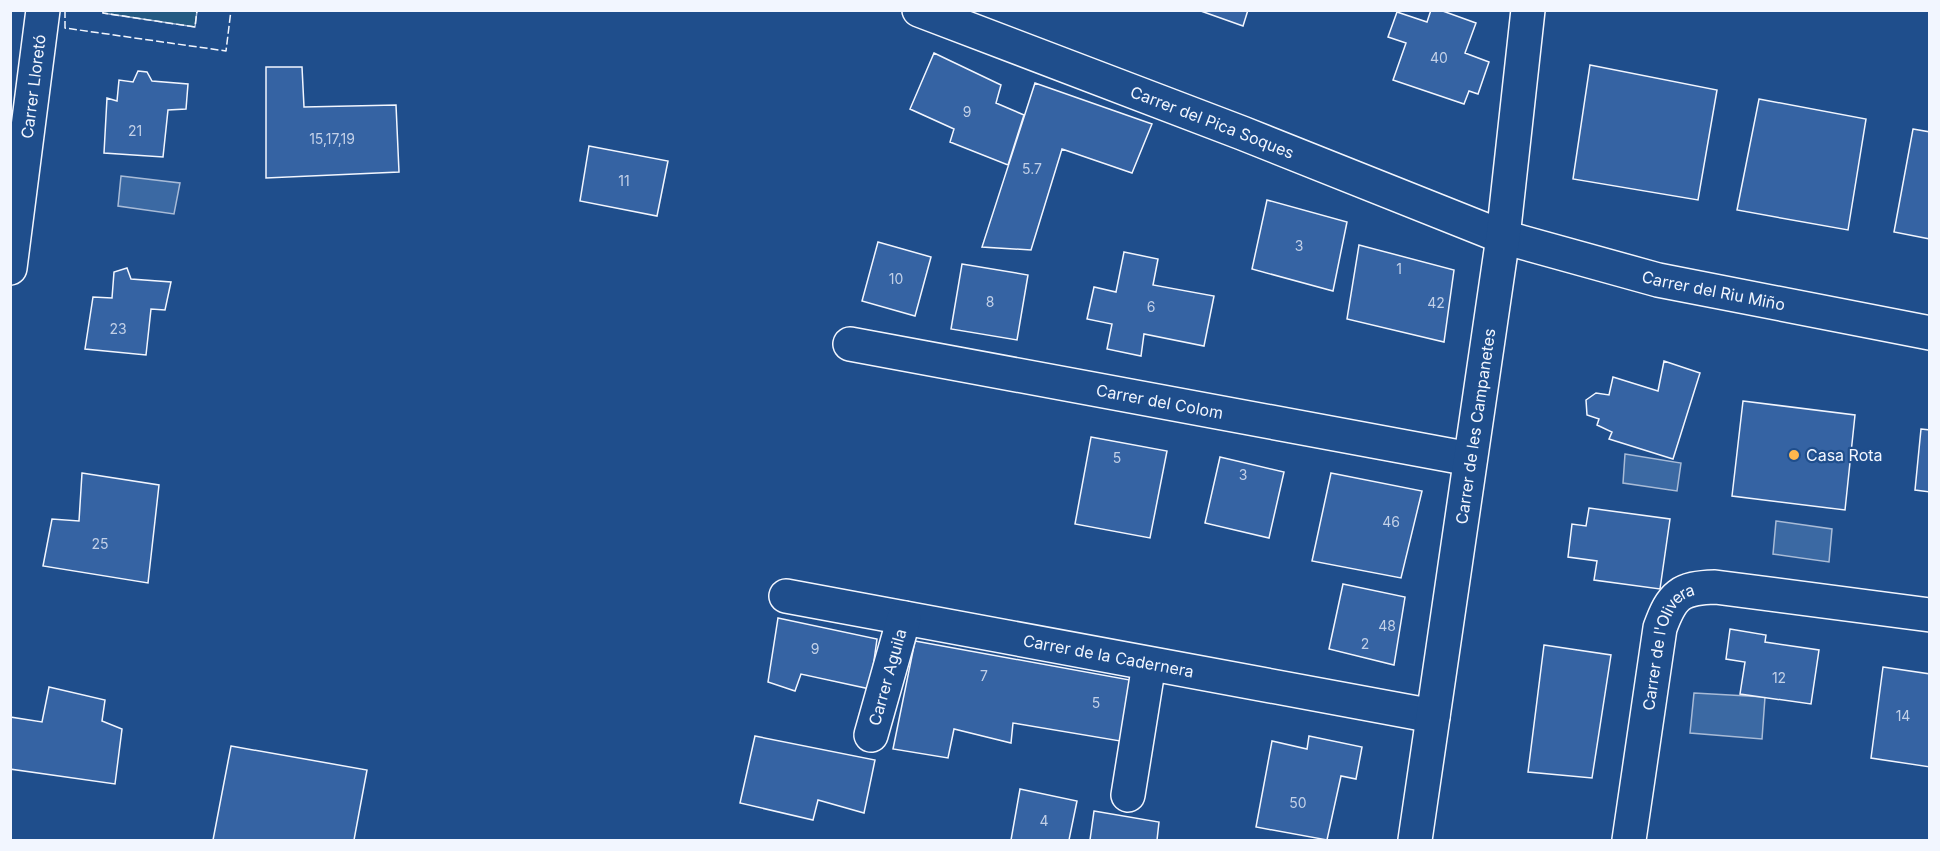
<svg xmlns="http://www.w3.org/2000/svg" width="1940" height="851" font-family="Inter,sans-serif">
  <style>
    .park { fill: #245a82; stroke: #a8bbd7; stroke-width: 1.5 }
    .water { fill: #3b69a3; stroke: #a8bbd7; stroke-width: 1.5 }
    .building { fill: #3563a3; stroke: #f2f6ff; stroke-width: 1.5 }
    .lines { fill: none; stroke-linecap: round; stroke-linejoin: round }
    .minor-casing { stroke: #f2f6ff; stroke-width: 36 }
    .minor { stroke: #1f4e8c; stroke-width: 33 }
    .fence { stroke: #f2f6ff; stroke-width: 1.5; stroke-dasharray: 8 3; stroke-linecap: butt }
    .poi-dot { fill: #ffb74d; stroke: #1f4e8c; stroke-width: 2 }
    .labels { text-anchor: middle; stroke-width: 4.5; stroke-linejoin: round; paint-order: stroke }
    .number-label { font-size: 14px; fill: #c3d1e8 }
    .street-label { font-size: 16px; fill: #f2f6ff; stroke: #1f4e8c }
    .poi-label { font-size: 16px; fill: #f2f6ff; stroke: #1f4e8c; text-anchor: start }
  </style>
  <rect width="100%" height="100%" fill="#1f4e8c"/>
  <path class="park" d="M103 11V10L197 11 195 27 103 13Z"/>
  <path class="water" d="M121 176 180 183 174 214 118 206Z
    M1625 454 1681 463 1677 491 1623 483Z
    M1776 521 1832 529 1829 562 1773 554Z
    M1694 693 1765 697 1762 739 1690 733Z"/>
  <path class="building" d="M1198 10H1248L1243 26Z
    M1431 10H1440L1476 23 1465 53 1489 62 1478 94 1469 91 1464 104 1393 80 1406 43 1388 37 1397 12 1427 22Z
    M934 53 1001 85 996 103 1024 115 1008 165 950 142 954 129 910 109Z
    M1590 65 1717 90 1698 200 1573 179Z
    M266 67H302L304 107 396 105 399 172 266 178Z
    M138 71 147 72 152 81 188 84 186 109 168 110 163 157 104 153 107 98 117 101 119 80 133 82Z
    M1035 83 1152 124 1132 173 1062 149 1031 250 982 247Z
    M1759 99 1866 119 1848 230 1737 210Z
    M1913 129 1930 132V239L1894 232Z
    M589 146 668 161 657 216 580 201Z
    M1267 200 1347 222 1333 291 1252 269Z
    M878 242 931 257 915 316 862 301Z
    M1359 245 1454 270 1444 342 1347 319Z
    M1124 252 1158 259 1153 285 1214 296 1204 346 1144 334 1141 356 1107 349 1112 324 1087 319 1094 287 1116 292Z
    M962 264 1028 275 1017 340 951 329Z
    M127 268 131 279 171 282 165 310 151 309 146 355 85 349 93 297 112 298 114 272Z
    M1664 361 1700 373 1673 459 1609 439 1612 432 1597 425 1599 419 1587 415 1586 400 1596 393 1609 395 1613 377 1658 391Z
    M1743 401 1855 415 1845 510 1732 496Z
    M1921 429 1930 430V492L1915 490Z
    M1091 437 1167 451 1150 538 1075 524Z
    M1220 457 1284 472 1269 538 1205 523Z
    M82 473 159 485 148 583 43 566 52 519 79 521Z
    M1331 473 1422 491 1401 578 1312 561Z
    M1589 508 1670 519 1660 589 1594 580 1597 561 1568 557 1572 524 1586 526Z
    M1343 584 1405 597 1394 665 1329 649Z
    M778 618 877 639 870 689 801 674 795 691 768 682Z
    M1730 629 1766 635 1765 642 1819 650 1811 704 1740 694 1745 662 1726 659Z
    M915 641 1130 680 1120 741 1013 723 1011 743 954 729 948 758 893 749Z
    M1544 645 1611 655 1592 778 1528 772Z
    M1883 667 1930 674V767L1871 758Z
    M49 687 105 700 102 721 122 729 115 784 10 769V717L42 722Z
    M755 736 875 760 864 813 818 800 813 820 740 803Z
    M1309 736 1362 747 1356 779 1341 776 1327 840 1256 827 1272 741 1307 749Z
    M231 746 367 770 354 840H213Z
    M1020 789 1077 801 1069 840H1011Z
    M1094 811 1159 822 1157 840H1090Z"/>
  <g class="lines">
    <g class="minor-casing">
      <g id="minor">
        <path id="s1" d="M919 10 1242 133 1503 237 1658 280 1930 333"/>
        <path id="s2" d="M10 268 43 10"/>
        <path id="s3" d="M850 344 1470 459"/>
        <path id="s4" d="M786 596 1433 716"/>
        <path id="s5" d="M871 735 904 618"/>
        <path d="M1128 795 1149 664"/>
        <path id="s6" d="M1415 840 1503 237 1528 10"/>
        <path id="s7" d="M1629 840 1660 628C1672 595 1680 588 1715 587L1930 615"/>
      </g>
    </g>
    <use href="#minor" class="minor"/>
    <path class="fence" d="M65 10V28L226 51 231 10
      M103 10V13L195 27 197 10"/>
  </g>
  <circle class="poi-dot" cx="1794" cy="455" r="6"/>
  <g class="labels">
    <g class="number-label">
      <text x="1439" y="63">40</text>
      <text x="967" y="117">9</text>
      <text x="135" y="136">21</text>
      <text x="332" y="144">15,17,19</text>
      <text x="1032" y="174">5.7</text>
      <text x="624" y="186">11</text>
      <text x="1299" y="251">3</text>
      <text x="1399" y="274">1</text>
      <text x="896" y="284">10</text>
      <text x="990" y="307">8</text>
      <text x="1436" y="308">42</text>
      <text x="1151" y="312">6</text>
      <text x="118" y="334">23</text>
      <text x="1117" y="463">5</text>
      <text x="1243" y="480">3</text>
      <text x="1391" y="527">46</text>
      <text x="100" y="549">25</text>
      <text x="1387" y="631">48</text>
      <text x="1365" y="649">2</text>
      <text x="815" y="654">9</text>
      <text x="984" y="681">7</text>
      <text x="1779" y="683">12</text>
      <text x="1096" y="708">5</text>
      <text x="1903" y="721">14</text>
      <text x="1298" y="808">50</text>
      <text x="1044" y="826">4</text>
    </g>
    <g class="street-label">
      <text dy="6" stroke="none"><textPath href="#s2" startOffset="183">Carrer Lloretó</textPath></text>
      <text dy="6" stroke="none"><textPath href="#s1" startOffset="314">Carrer del Pica Soques</textPath></text>
      <text dy="6" stroke="none"><textPath href="#s1" startOffset="844">Carrer del Riu Miño</textPath></text>
      <text dy="6" stroke="none"><textPath href="#s3" startOffset="315">Carrer del Colom</textPath></text>
      <text dy="6" stroke="none"><textPath href="#s6" startOffset="418">Carrer de les Campanetes</textPath></text>
      <text dy="6" stroke="none"><textPath href="#s7" startOffset="200">Carrer de l'Olivera</textPath></text>
      <text dy="6" stroke="none"><textPath href="#s4" startOffset="328">Carrer de la Cadernera</textPath></text>
      <text dy="6" stroke="none"><textPath href="#s5" startOffset="60">Carrer Aguila</textPath></text>
    </g>
    <g class="poi-label">
      <text x="1806" y="461">Casa Rota</text>
    </g>
  </g>
  <rect width="1940" height="851" fill="none" stroke="#f2f6ff" stroke-width="24"/>
</svg>
